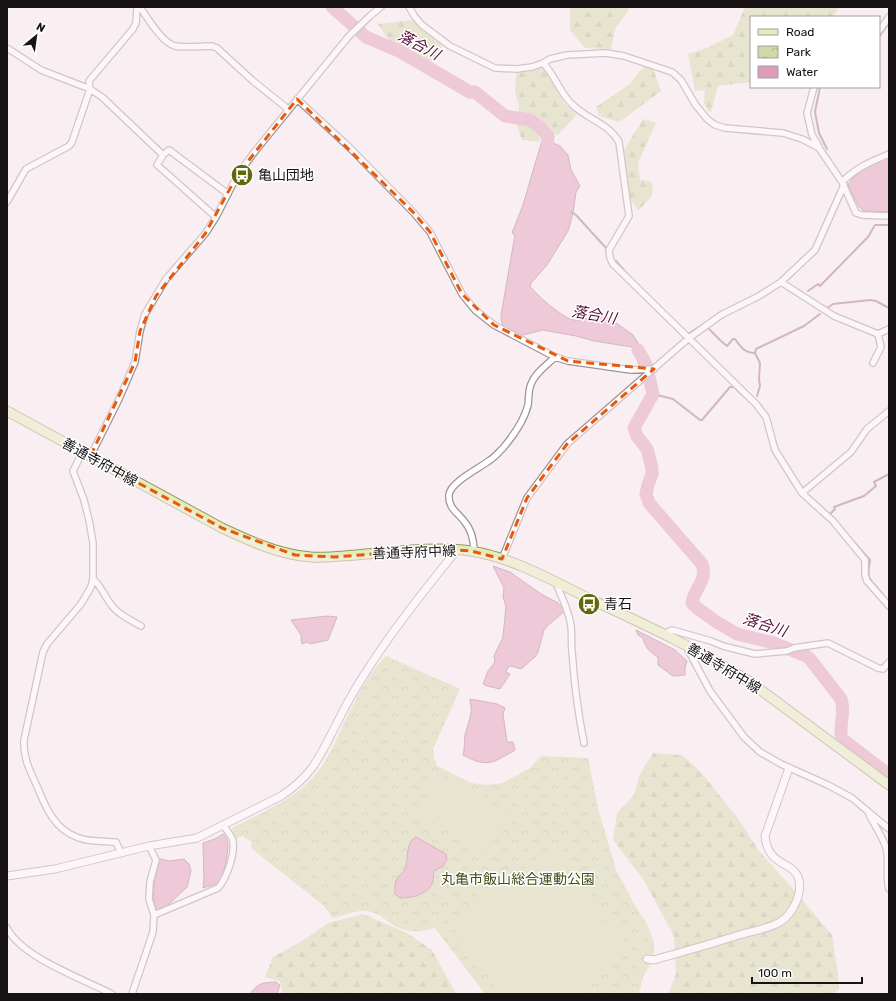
<svg xmlns="http://www.w3.org/2000/svg" width="896" height="1001" font-family="Rubik,'Noto Sans JP',sans-serif">
  <style>
    .forest { fill: url(#forest-firs) }
    .park { fill: url(#park-crowns) }
    .garden { fill: #d1d8a6 }
    .water { fill: #df9cb9; stroke: #a37388 }
    .lines { fill: none; stroke-linecap: round; stroke-linejoin: round }
    .stream { stroke: #a37388; stroke-width: 2 }
    .river { stroke: #df9cb9; stroke-width: 13 }
    .minor-casing { stroke: #9e9498; stroke-width: 8 }
    .tertiary-casing { stroke: #9e9498; stroke-width: 9 }
    .primary-casing { stroke: #929861; stroke-width: 11 }
    .minor { stroke: #fff; stroke-width: 5.5 }
    .tertiary { stroke: #fff; stroke-width: 7 }
    .primary { stroke: #e5ecb9; stroke-width: 9 }
    .marked { fill: none; stroke: #e8590c; stroke-width: 3; stroke-dasharray: 8 5; stroke-linejoin: round }
    .labels { text-anchor: middle; stroke-width: 3; stroke-linejoin: round; paint-order: stroke }
    .poi-label { font-size: 14px; fill: #171315; stroke: #fff; text-anchor: start }
    .street-label { font-size: 14px; fill: #171315; stroke: #fff }
    .park-label { font-size: 14px; fill: #464c1b; stroke: #fff }
    .water-label { font-size: 15px; font-style: italic; fill: #580a37; stroke: #fff }
  </style>
  <defs>
    <pattern id="forest-firs" width="22" height="20" patternUnits="userSpaceOnUse"><rect width="22" height="20" fill="#d1d8a6"/><path d="M5 1l3.5 6h-7zM16 11l3.5 6h-7z" fill="#b3b88e"/></pattern>
    <pattern id="park-crowns" width="20" height="18" patternUnits="userSpaceOnUse"><rect width="20" height="18" fill="#d1d8a6"/><path d="M2 6a3 3 0 1 1 6 0M12 15a3 3 0 1 1 6 0" fill="none" stroke="#b3b88e"/></pattern>
  </defs>
  <rect width="100%" height="100%" fill="#f9eef2"/>
  <path class="forest" d="M571 7H628V11L615 29 611 49 585 48 570 30V10Z
    M745 7H840L833 17H751V84L750 82 718 86 711 112 708 111 704 103 705 90 695 91 688 54 707 48 733 35Z
    M411 20 442 46 430 65 391 43 378 24Z
    M644 66 653 69 661 91 619 122 599 116 596 107 630 84Z
    M543 68 564 103 577 115 558 135 552 133 541 137 539 142 522 140 517 125 519 106 515 92 516 74Z
    M643 119 656 123 638 163 640 180 651 181C656 197 650 199 638 210L628 196 624 150Z
    M653 753 682 755 700 771 739 820 759 851 793 889 832 935 838 974 839 989 832 994H668L676 974 674 936 643 879 613 840 617 813 634 795 639 776Z
    M363 914 407 933 432 950 456 994H281L282 991 280 981 265 977 273 957 302 941 328 923Z"/>
  <path class="park" d="M386 656 460 689 433 749 434 757 437 766 471 783 487 785 503 783 530 768 541 756 588 758 598 808 616 870 633 902 648 926 654 943V954L649 967 643 977 639 994H485L435 928C419 933 403 933 389 922 381 916 375 911 364 911 356 910 342 916 333 918L323 905 251 848 252 842 243 836 236 838 232 828C262 812 294 800 316 774 326 762 332 748 339 734 351 709 366 675 386 656Z"/>
  <path class="garden" d="M439 775 509 815 486 853 417 813Z
    M549 852 556 854 605 923 611 919C621 933 630 940 623 958L574 994H502L456 931C453 925 454 923 458 918L545 853Z"/>
  <path class="water" d="M550 136 553 143 560 146 568 155 571 170 580 186 576 192 573 213 568 231 547 265 531 283 530 286C536 295 564 319 574 320 584 321 593 316 601 312L633 335 641 348 648 364 639 366 635 350 632 347 594 341 576 336 543 330 519 336C509 330 500 328 501 315L515 235 512 233 523 205 543 137Z
    M889 157V212L864 211 859 207 848 185C857 169 874 164 889 157Z
    M493 566 510 572 541 594 558 603 565 611 547 626 544 630 538 652 535 657 521 669 511 666 508 667 506 672 510 674 500 689 487 686 483 684 488 671 495 662 494 656 503 637 506 606 503 597 504 588Z
    M327 616 337 617 328 640 310 644 307 642 302 644 301 635 291 620Z
    M636 630 675 650 687 661 685 668V675L673 676 658 665V657C650 652 645 648 643 638L638 635Z
    M470 699 497 704 505 708 503 714 507 742H513L515 750C493 763 487 768 463 755 465 748 464 741 465 735 467 727 470 720 471 712 472 708 470 704 470 699Z
    M223 834C226 837 228 841 228 845 228 853 224 874 220 880 216 885 208 886 203 888L204 880 203 843 215 839Z
    M416 837 446 854 447 859 443 866 434 871C433 875 434 881 432 884 427 895 411 898 400 898L395 894C395 887 394 881 399 876 401 874 404 872 405 869 409 859 405 842 416 837Z
    M160 859 169 861 184 859 189 864 191 871 187 887 168 905 156 911 155 910C152 889 154 879 160 859Z
    M276 982 280 985 277 994H250C259 982 262 983 276 982Z"/>
  <g class="lines">
    <path class="stream" d="M879 37 889 23
      M820 87 815 112 819 133 827 149
      M571 212 576 215 606 248
      M616 261 628 275
      M808 291 818 284 820 286 868 237 875 225H889
      M654 301 688 334 705 323
      M826 309 833 304 870 300 876 301 889 308
      M709 329 721 341 727 346 733 339H735C741 347 744 353 755 353
      M653 394 673 399 700 420H702L730 387H734L750 402
      M757 396 760 386 759 379 760 363 755 353 756 349 804 326 820 314
      M834 519 830 514 835 509 834 507 864 496 876 486 874 482 889 474
      M853 541 870 560C866 584 871 577 882 594"/>
    <path class="river" d="M332 7 366 37 399 51 470 92H475L505 116 530 120 540 127 548 136 547 153
      M638 350 646 364 653 394 634 428 637 436 647 449 652 468V474L648 485 646 494 649 503 702 564C708 581 694 588 692 603L697 608 715 621 737 634 774 643 806 656 810 659 841 699C846 713 838 726 842 739L889 775"/>
    <g class="minor-casing">
      <path id="minor" d="M140 7C147 17 162 43 175 46 183 48 202 46 212 46L217 48 253 81 288 109
        M409 7 415 17 422 25 450 46 495 68 517 69 532 67 543 63 550 59 567 55 606 53 624 56 672 72 681 80 695 104 707 119 715 125 725 128 783 133 802 139 819 148 842 182 856 213 862 215 889 216
        M879 31 889 17
        M7 48 41 70 90 89 102 97 163 155 157 165C177 182 196 200 216 217
        M543 63C556 76 560 95 574 106 589 120 608 123 619 142L629 216 609 250 610 258 613 264 756 404 766 417 775 450 802 493 833 521 865 560V575L867 581 889 606
        M814 87 807 113 812 135 819 147
        M297 99 348 146 413 212 430 232 462 294 475 310 494 325 555 357 568 361 631 370 654 369
        M163 155 169 150 228 194
        M842 182C857 167 870 162 889 154
        M7 202 26 169 69 146 72 142 90 89 89 81 133 29 136 23 137 7
        M781 282 834 316 878 334 889 329
        M873 363 881 347 878 334
        M82 453 73 471 84 500 89 520 93 543V579L91 587 81 604 47 644 43 652 24 740C23 757 29 769 36 784 45 806 54 830 79 838 90 842 104 841 116 842L121 853
        M90 457 119 399 135 362 140 331 145 314 166 279 205 234 216 217 238 174 256 150 349 36 371 15 381 7
        M802 493 851 452 867 429 889 411
        M474 552C474 541 472 530 464 521 457 512 448 508 449 495 450 482 480 468 490 460 495 457 499 452 503 448 514 435 524 421 528 405 529 399 528 391 531 384 535 373 547 365 555 357
        M502 559 527 498 567 444 689 338 721 315 759 296 781 282 815 250 844 185
        M93 579C101 586 104 595 110 603 117 614 130 620 141 626
        M556 582C561 597 569 610 571 626 572 634 571 642 572 651 574 682 578 713 584 743
        M665 634 672 630 711 641 723 646 755 654 787 651 794 648 828 643 878 668 883 669 889 662
        M686 646 710 691 744 737 760 752 781 764 828 785 852 798 889 829
        M869 814C874 825 883 837 886 848 890 861 885 876 889 889
        M154 915 218 888C227 878 235 854 233 841 232 836 226 830 223 825
        M7 928C21 957 83 979 112 994
        M132 994 153 932 154 915 149 899 150 882 156 860 149 846"/>
    </g>
    <g class="tertiary-casing">
      <path id="tertiary" d="M7 876 55 869 149 846 197 838 281 796C315 774 321 753 339 719 347 703 356 687 366 672 393 629 425 589 457 550
        M647 959 654 960C682 952 711 944 739 935 752 931 768 929 780 922 793 914 802 894 799 880 794 860 768 868 765 836L789 768"/>
    </g>
    <g class="primary-casing">
      <path id="primary" d="M7 411 222 528C250 541 280 555 311 557 326 558 341 556 356 555 394 552 433 546 471 551 514 558 553 581 592 600 646 625 700 650 750 682L889 785"/>
    </g>
    <use href="#minor" class="minor"/>
    <use href="#tertiary" class="tertiary"/>
    <use href="#primary" class="primary"/>
  </g>
  <path d="M0 0H896V1001H0ZM297 99 413 212 430 232 462 294 494 325 568 361 654 369 567 444 527 498 502 559 471 551 440 549 334 557 295 555 222 528 90 457 135 362 140 331 156 296 205 234 238 174Z" fill="#f9eef2" fill-opacity=".55" fill-rule="evenodd"/>
  <path class="marked" d="M297 99 413 212 430 232 462 294 494 325 568 361 654 369 567 444 527 498 502 559 471 551 440 549 334 557 295 555 222 528 90 457 135 362 140 331 156 296 205 234 238 174Z"/>
  <defs>
    <g id="bus-disc" transform="scale(1.15)"><circle r="9.5" fill="#61690c" stroke="#fff"/><path d="M-5-6H5V4H4V6H2V4H-2V6H-4V4H-5ZM-3.5-4V0h7V-4ZM-3.5 1.2v1.5H-2V1.2ZM2 1.2v1.5H3.5V1.2Z" fill="#fff"/></g>
  </defs>
  <g fill-rule="evenodd">
    <use href="#bus-disc" x="242" y="175"/>
    <use href="#bus-disc" x="589" y="604"/>
  </g>
  <g class="labels">
    <g class="poi-label">
      <text x="258" y="180">亀山団地</text>
      <text x="604" y="609">青石</text>
    </g>
    <g class="street-label">
      <text transform="translate(100 462) rotate(29)" y="5">善通寺府中線</text>
      <text transform="translate(414 552) rotate(-2)" y="5">善通寺府中線</text>
      <text transform="translate(724 668) rotate(31)" y="5">善通寺府中線</text>
    </g>
    <g class="park-label">
      <text x="518" y="884">丸亀市飯山総合運動公園</text>
    </g>
    <g class="water-label">
      <text transform="translate(419 45) rotate(28)" y="5">落合川</text>
      <text transform="translate(594 315) rotate(10)" y="5">落合川</text>
      <text transform="translate(765 625) rotate(18)" y="5">落合川</text>
    </g>
  </g>
  <rect width="896" height="1001" fill="none" stroke="#171315" stroke-width="16"/>
  <rect x="750" y="16" width="130" height="72" fill="#ffffff" stroke="#a2a1a1"/>
  <rect x="758" y="29" width="20" height="6" fill="#e5ecb9" stroke="#a2a1a1"/>
  <text x="786" y="36" font-size="12" fill="#171315">Road</text>
  <rect x="758" y="46" width="20" height="12" fill="url(#park-crowns)" stroke="#a2a1a1"/>
  <text x="786" y="56" font-size="12" fill="#171315">Park</text>
  <rect x="758" y="66" width="20" height="12" fill="#df9cb9" stroke="#a2a1a1"/>
  <text x="786" y="76" font-size="12" fill="#171315">Water</text>
  <g transform="translate(36 36) rotate(29)" stroke="#ffffff" stroke-width="3" paint-order="stroke">
  <path d="M0-3L7 15L0 10L-7 15Z" fill="#171315"/>
  <text y="-6" font-size="11" font-weight="bold" text-anchor="middle" fill="#171315">N</text>
  </g>
  <path d="M752 977v6h110v-6" fill="none" stroke="#171315" stroke-width="2"/>
  <text x="758" y="977" font-size="12" fill="#171315" stroke="#ffffff" stroke-width="3" paint-order="stroke">100 m</text>
</svg>
